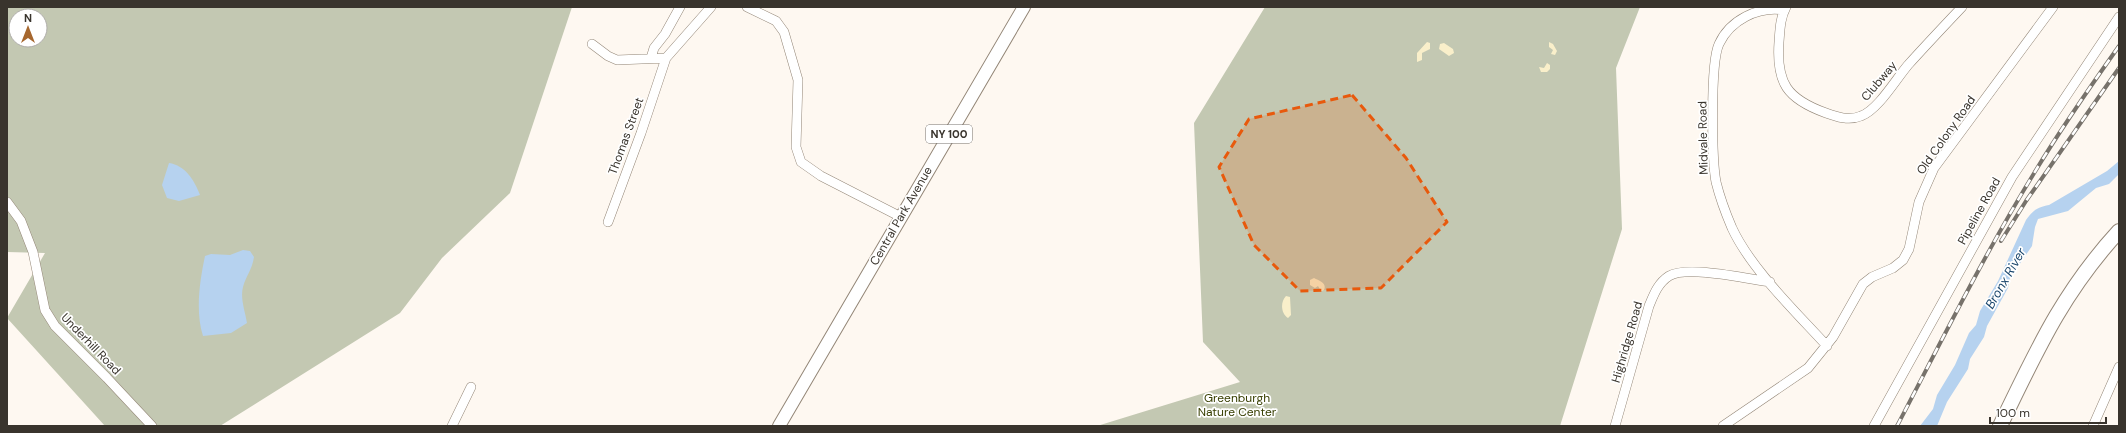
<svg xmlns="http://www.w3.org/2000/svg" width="2126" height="433" font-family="'DM Sans',sans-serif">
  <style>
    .green { fill: #c3c8b2; fill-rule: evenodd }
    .sand { fill: #f9efca }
    .water { fill: #b6d2ef }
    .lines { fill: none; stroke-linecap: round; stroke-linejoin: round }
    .minor-casing { stroke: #938677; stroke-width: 10 }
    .major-casing { stroke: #938677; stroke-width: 14 }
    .highway-casing { stroke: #938677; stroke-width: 16 }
    .minor { stroke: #fff; stroke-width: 9 }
    .major { stroke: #fff; stroke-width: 12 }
    .highway { stroke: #fff; stroke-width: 14 }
    .rail-casing { stroke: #77726b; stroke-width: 4 }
    .rail { stroke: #fff; stroke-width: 2.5; stroke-dasharray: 8; stroke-linecap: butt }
    .marked { fill: #e8590c; fill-opacity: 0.2; stroke: #e8590c; stroke-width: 3; stroke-dasharray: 8 5; stroke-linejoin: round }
    .labels { text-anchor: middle; stroke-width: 3.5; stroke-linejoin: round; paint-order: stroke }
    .shield { fill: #fff; stroke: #74716c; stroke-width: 1 }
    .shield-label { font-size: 11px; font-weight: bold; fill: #39342d }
    .street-label { font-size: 12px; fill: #39342d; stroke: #fff }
    .park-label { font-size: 12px; fill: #373e00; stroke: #fff }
    .water-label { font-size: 13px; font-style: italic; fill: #1b476d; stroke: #fff }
  </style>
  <rect width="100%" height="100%" fill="#fef8f1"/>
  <path class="green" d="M7 7H572L510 193 442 258 400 313 220 426H105L7 318 45 253 7 252ZM16 16H40V40H16Z
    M1265 7H1640L1616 68 1622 229 1560 426H1097L1240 382 1203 342 1194 123Z"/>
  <path class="sand" d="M1427 42 1430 43V49L1422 53V60L1417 62V53Z
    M1549 42 1553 44 1557 51 1555 55 1551 54 1553 50 1549 47Z
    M1444 43 1453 49 1454 53 1449 56 1439 49 1440 44Z
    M1547 63 1550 65V69L1547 72H1541L1539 67 1544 68Z
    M1314 278C1320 281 1327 283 1324 290L1321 291 1318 286 1315 288 1310 285V280Z
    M1286 296 1290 297 1291 315 1288 318C1281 314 1280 302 1286 296Z"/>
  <path class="water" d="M2119 161V174L2109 184 2096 188 2068 211 2038 219 2035 227 2032 246 2010 278 2008 288 1987 326 1984 337 1970 359 1968 369 1947 402 1937 426H1920L1933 409 1937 395 1955 365 1969 333 1976 325 1980 311 1998 281 2026 220C2033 210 2038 207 2049 205L2107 171Z
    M169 163C185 165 195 181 200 195L179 201 167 198 162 185Z
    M243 250 250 251 254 257C252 270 246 276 243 287 240 298 245 311 247 323L231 333 203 336C195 311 200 280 205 256L211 254 230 255Z"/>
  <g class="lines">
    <g class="minor-casing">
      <path id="minor" d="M747 7 776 21 784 32 798 80 796 147 801 162 821 176 901 217
        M1786 7C1780 18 1780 30 1779 42 1776 83 1787 99 1826 113 1837 117 1849 121 1861 116 1878 110 1896 79 1908 65 1926 45 1944 26 1962 7
        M1784 10C1758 6 1730 20 1719 44 1710 63 1712 160 1716 182 1720 198 1726 214 1732 228 1751 269 1796 312 1827 346
        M592 44 608 56 617 60 666 58
        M651 58 654 48 665 34 680 7
        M7 202 21 221 33 252 45 310 55 326 107 378 152 426
        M608 222 641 133 666 58 711 7
        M452 426 471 387
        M1615 426 1649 306C1654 294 1658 283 1669 276 1687 265 1748 279 1770 282
        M1723 426 1808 368 1833 337 1863 284 1872 277 1893 268 1903 260 1909 249 1919 202 1934 168 2053 7
        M1874 426 2012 177 2119 17
        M2093 426 2119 367"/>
    </g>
    <g class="major-casing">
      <path id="major" d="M779 426 1024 7"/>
    </g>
    <g class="highway-casing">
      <path id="highway" d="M2000 426C2036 352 2062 293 2119 231"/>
    </g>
    <use href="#minor" class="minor"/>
    <use href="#major" class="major"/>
    <use href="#highway" class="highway"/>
    <g class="rail-casing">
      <path id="rail" d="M2001 241 2026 201 2119 68
        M1897 426C1942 340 1985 253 2036 170 2062 127 2090 87 2119 46"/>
    </g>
    <use href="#rail" class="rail"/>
  </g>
  <path class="marked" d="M1352 95 1406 158 1447 222 1381 288 1300 291 1254 245 1219 167 1249 119Z"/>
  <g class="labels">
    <rect class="shield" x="926" y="125" width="46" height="18" rx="3"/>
    <g class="shield-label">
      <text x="949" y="138">NY 100</text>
    </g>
    <g class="street-label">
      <text transform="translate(1879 81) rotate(-50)" y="4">Clubway</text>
      <text transform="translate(1946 135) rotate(-55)" y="4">Old Colony Road</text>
      <text transform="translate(626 136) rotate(-70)" y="4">Thomas Street</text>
      <text transform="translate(1703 138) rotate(-91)" y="4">Midvale Road</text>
      <text transform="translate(1979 211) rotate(-61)" y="4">Pipeline Road</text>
      <text transform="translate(901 216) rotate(-60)" y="4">Central Park Avenue</text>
      <text transform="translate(1627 342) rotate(-74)" y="4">Highridge Road</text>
      <text transform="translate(91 344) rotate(46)" y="4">Underhill Road</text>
    </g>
    <g class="park-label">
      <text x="1237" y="402">Greenburgh<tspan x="1237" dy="14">Nature Center</tspan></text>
    </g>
    <g class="water-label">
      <text transform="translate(2005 278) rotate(-60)" y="5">Bronx River</text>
    </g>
  </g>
  <rect width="2126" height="433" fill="none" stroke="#39342d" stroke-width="16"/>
  <g transform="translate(28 28)"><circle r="19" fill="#ffffff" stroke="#b0aeab"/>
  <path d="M0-3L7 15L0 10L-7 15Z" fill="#a6672e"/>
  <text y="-6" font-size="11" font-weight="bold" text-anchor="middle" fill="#39342d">N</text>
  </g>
  <path d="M1990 417v6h116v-6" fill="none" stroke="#39342d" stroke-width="2"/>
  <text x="1996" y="417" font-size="12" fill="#39342d" stroke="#ffffff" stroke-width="3" paint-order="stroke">100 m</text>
</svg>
